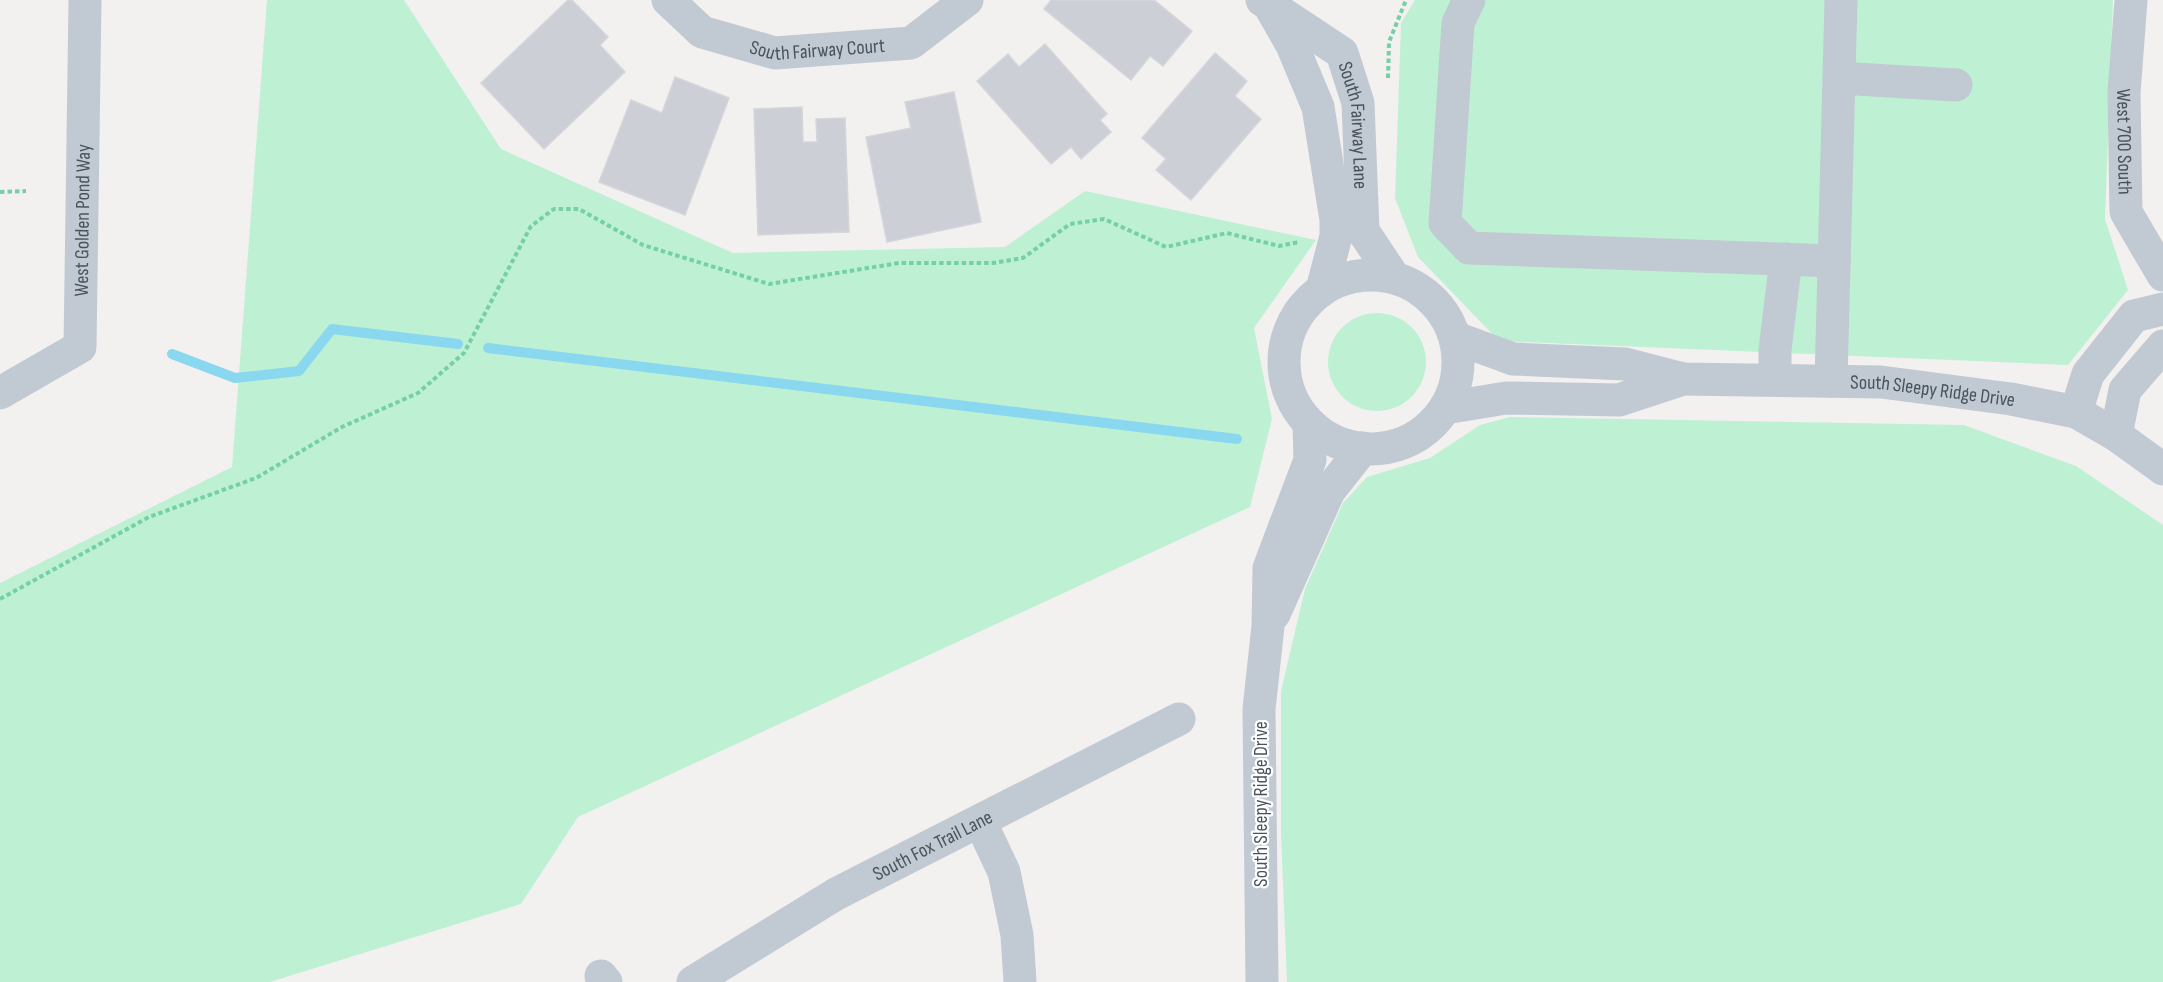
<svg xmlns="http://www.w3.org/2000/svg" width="2163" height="982" font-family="'Sofia Sans Condensed',sans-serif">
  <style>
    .green { fill: #bef1d3 }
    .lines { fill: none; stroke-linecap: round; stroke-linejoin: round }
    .stream { stroke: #8ad8ef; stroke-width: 10 }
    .building { fill: #cccfd5; stroke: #d4d6dc; stroke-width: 1.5 }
    .path { stroke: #75d0a5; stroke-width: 4; stroke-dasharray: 4.5 3; stroke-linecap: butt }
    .minor { stroke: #c1cad2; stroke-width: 33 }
    .labels { text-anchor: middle; stroke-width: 4.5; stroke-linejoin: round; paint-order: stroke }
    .street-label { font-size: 20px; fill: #47535e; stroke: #fff }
  </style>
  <rect width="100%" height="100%" fill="#f3f0f0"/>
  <path class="green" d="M267 0H404L501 149 733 253 1005 247 1085 191 1316 240 1254 328 1272 419 1250 507 578 817 521 904 270 982H0V583L232 467Z
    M1415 0H2113L2105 219 2128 290 2068 365 1499 341 1418 257 1395 198 1401 23Z
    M1328 362a49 49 0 1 1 98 0a49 49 0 1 1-98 0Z
    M1510 417 1964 425 2076 466 2163 525V982H1287L1281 834V691L1305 589 1343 503 1367 477 1430 458 1480 425Z"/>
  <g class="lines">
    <path class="stream" d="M488 348 1237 439
      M172 354 235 378 299 371 332 329 458 344"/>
  </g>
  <path class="building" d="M568 0H572L608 37 600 45 625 72 544 149 481 83Z
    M1051 0H1154L1192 31 1163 66 1150 56 1131 80 1044 9Z
    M1045 44 1107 114 1100 120 1111 132 1081 159 1071 147 1051 164 977 81 1008 54 1019 67Z
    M1215 53 1247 81 1235 96 1261 119 1191 200 1156 170 1166 159 1142 138Z
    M675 77 729 98 685 215 599 182 631 100 662 113Z
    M954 92 981 222 887 242 866 137 911 128 905 102Z
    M802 107 803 142H817L816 119 845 118 849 232 758 235 754 109Z"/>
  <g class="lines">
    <path class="path" d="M1388 78 1389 42 1406 0
      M0 192 26 191
      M0 599 149 517 256 478 342 427 418 393 464 353 531 226 554 209H579L643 245 769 284 899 263H993L1023 258 1070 224 1104 219 1166 247 1227 233 1279 246 1299 242"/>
    <g class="minor">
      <path id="s1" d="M668 0 702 32 775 53 911 43 967 0"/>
      <path id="s2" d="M1262 0 1342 53 1358 103 1363 231 1393 276"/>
      <path d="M1469 0 1458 23 1445 223 1469 248 1834 261"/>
      <path id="s3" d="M2131 0 2124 93 2126 212 2163 275"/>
      <path d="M1272 10 1292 45 1318 107 1336 220V236L1322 290"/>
      <path d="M1839 78 1956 85"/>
      <circle cx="1371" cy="362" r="87"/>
      <path id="s4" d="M1456 338 1513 359 1625 364 1683 379 1881 382 2011 399 2076 412 2116 435 2163 469"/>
      <path d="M1775 379V350L1786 259"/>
      <path d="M1831 381 1841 0"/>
      <path id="s5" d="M0 393 80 347 85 0"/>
      <path d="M1445 408 1506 398 1619 400 1683 379"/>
      <path d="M2076 412 2088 374 2134 316 2163 309"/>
      <path d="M2116 435 2125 390 2163 346"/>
      <path d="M1274 614 1329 491 1363 448"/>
      <path d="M980 821 1004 872 1017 935 1020 982"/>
      <path d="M601 976 606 982"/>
      <path id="s6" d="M693 982 836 894 1179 719"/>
      <path d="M1262 982 1259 709 1268 626 1269 568 1310 460 1309 425"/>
    </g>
  </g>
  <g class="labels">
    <g class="street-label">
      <text dy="7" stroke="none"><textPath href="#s1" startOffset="165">South Fairway Court</textPath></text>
      <text dy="7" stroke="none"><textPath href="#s2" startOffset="170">South Fairway Lane</textPath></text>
      <text dy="7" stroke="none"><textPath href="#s3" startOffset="142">West 700 South</textPath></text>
      <text dy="7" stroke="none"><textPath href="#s5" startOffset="219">West Golden Pond Way</textPath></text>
      <text dy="7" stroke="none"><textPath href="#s4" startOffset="483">South Sleepy Ridge Drive</textPath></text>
      <text transform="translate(1260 804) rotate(-90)" y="7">South Sleepy Ridge Drive</text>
      <text dy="7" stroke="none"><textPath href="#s6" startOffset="276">South Fox Trail Lane</textPath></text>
    </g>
  </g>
</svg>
